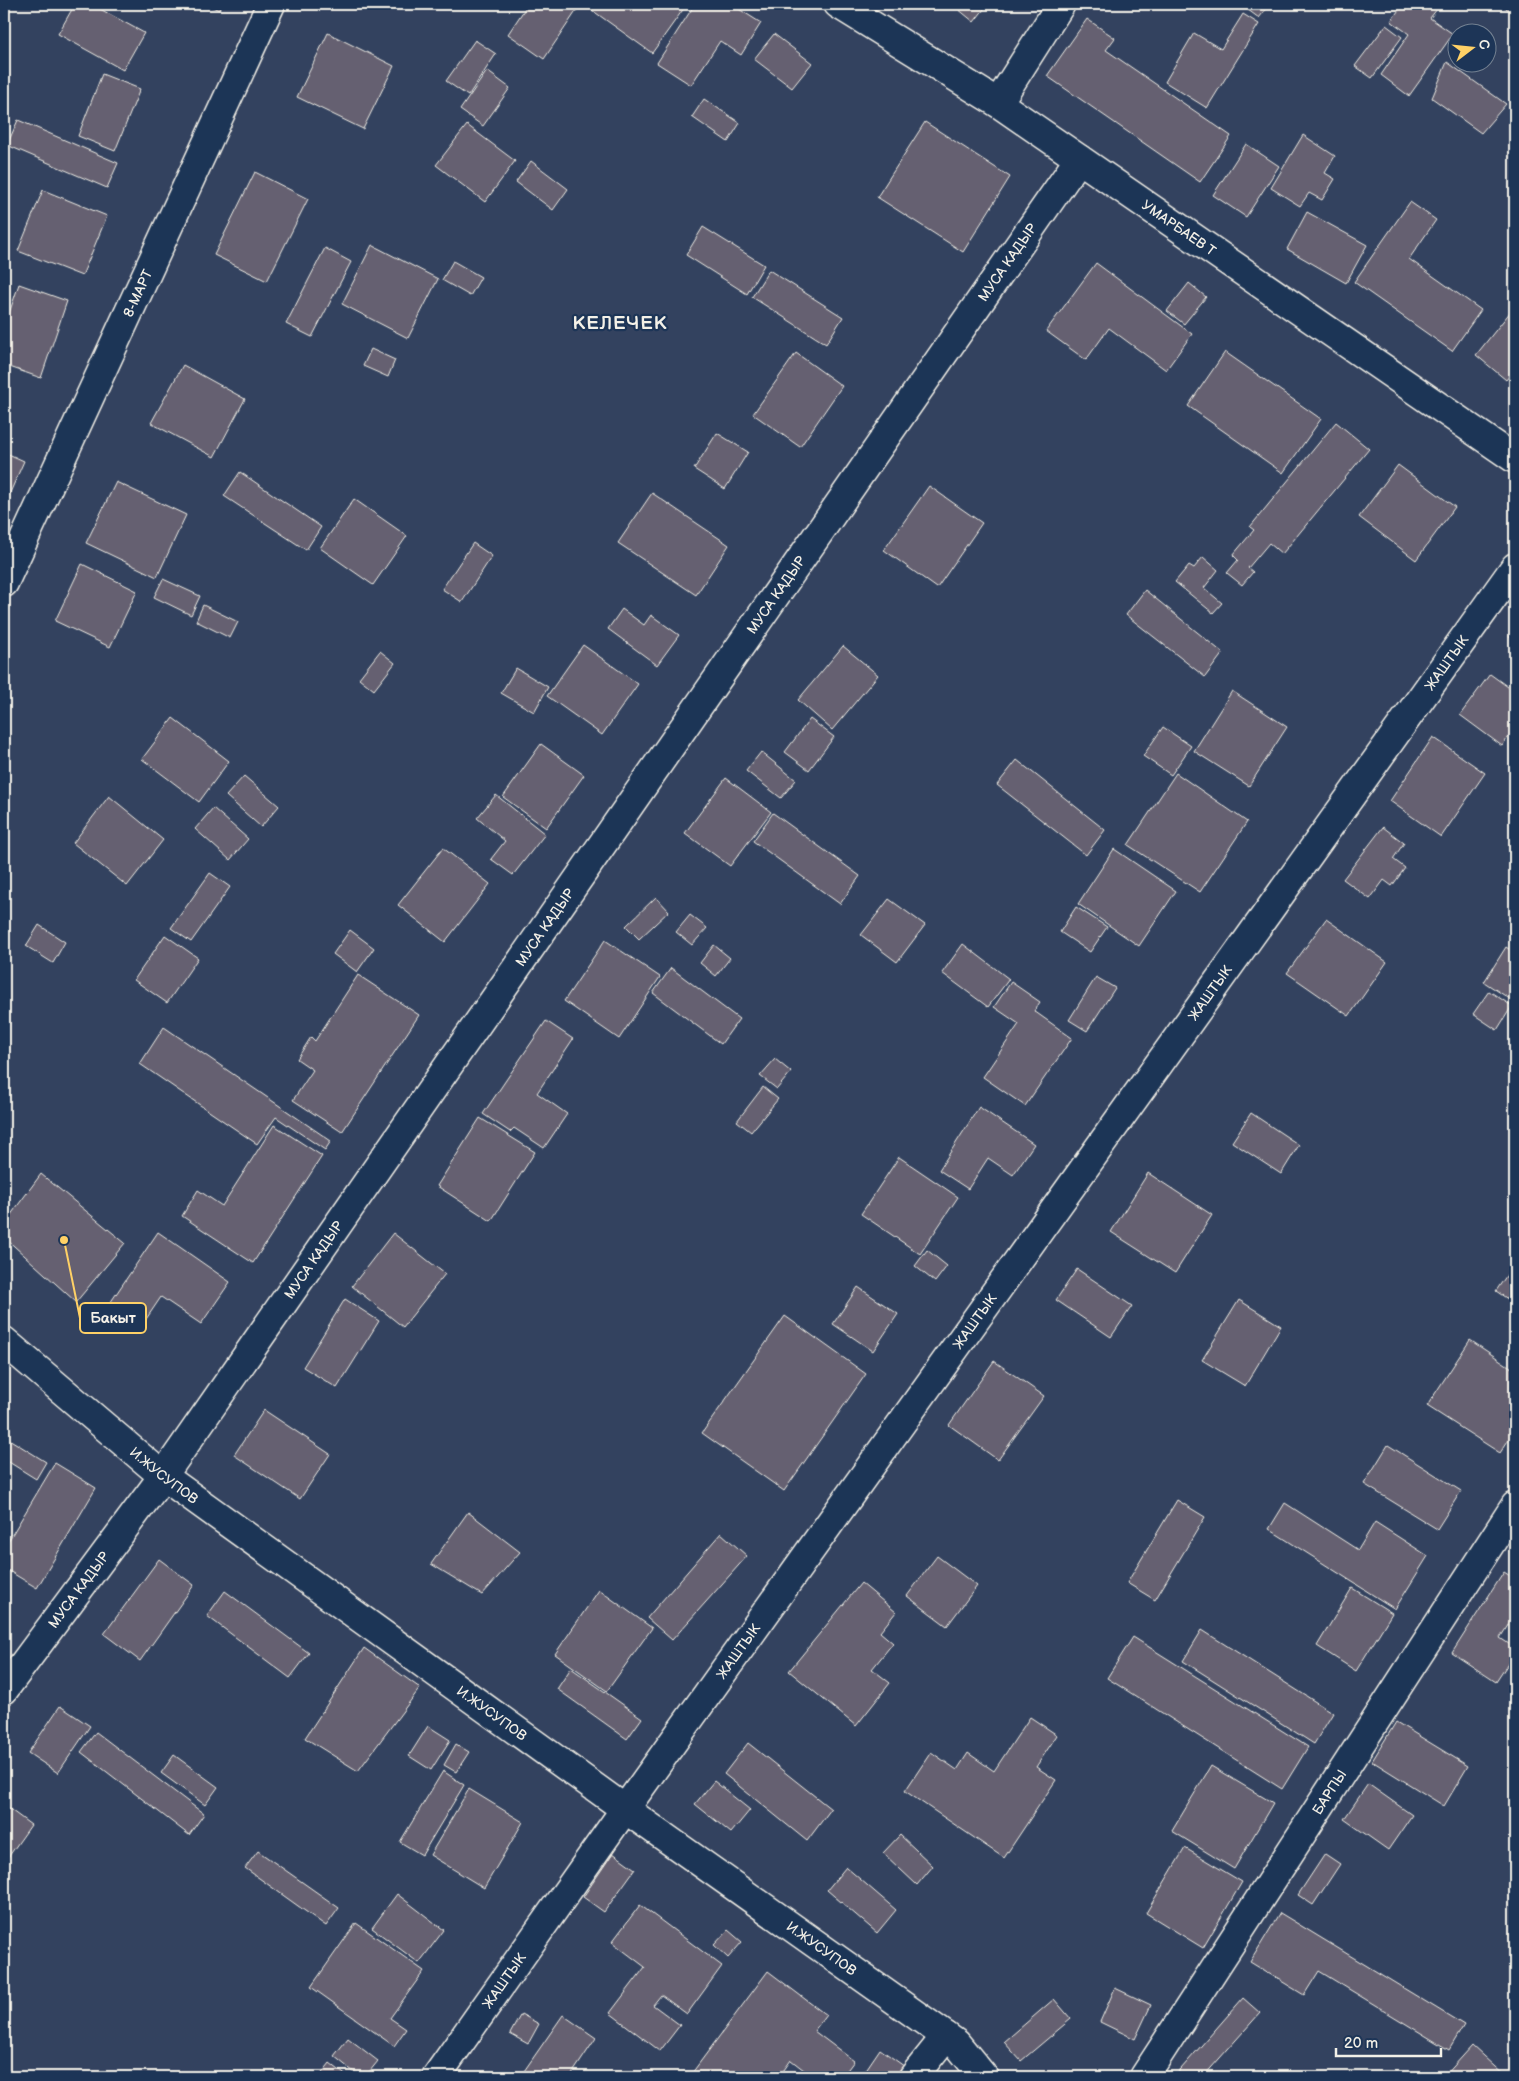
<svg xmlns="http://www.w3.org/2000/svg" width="1519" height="2081" font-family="'Balsamiq Sans',sans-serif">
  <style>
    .building { fill: #656171; stroke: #f4f1e8 }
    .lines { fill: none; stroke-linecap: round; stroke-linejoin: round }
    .minor-casing { stroke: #f4f1e8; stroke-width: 31 }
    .minor { stroke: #1d3557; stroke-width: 28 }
    .labels { text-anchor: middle; stroke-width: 4.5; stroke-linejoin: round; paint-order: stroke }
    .street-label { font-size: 14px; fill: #f4f1e8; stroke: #1d3557 }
    .district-label { font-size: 19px; font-weight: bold; letter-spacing: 1px; fill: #f4f1e8; stroke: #1d3557 }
    .leader { fill: none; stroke: #ffd166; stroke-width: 2 }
    .callout-dot { fill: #ffd166; stroke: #1d3557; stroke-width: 2 }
    .callout { fill: #1d3557; stroke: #ffd166; stroke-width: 2 }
    .callout-label { font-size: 15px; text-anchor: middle; font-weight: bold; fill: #f4f1e8 }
  </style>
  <rect width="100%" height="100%" fill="#33425f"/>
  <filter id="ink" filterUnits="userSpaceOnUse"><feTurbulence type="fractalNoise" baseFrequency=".02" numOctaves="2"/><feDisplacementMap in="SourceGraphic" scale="10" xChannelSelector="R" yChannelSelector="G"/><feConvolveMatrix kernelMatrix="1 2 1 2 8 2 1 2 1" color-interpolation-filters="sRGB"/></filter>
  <g filter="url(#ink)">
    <path class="building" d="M75 4H91L144 33 123 70 58 34Z
      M206 4H222L219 10Z
      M528 4H581L544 59 508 34Z
      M592 4H687L652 53 589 8Z
      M695 4H731L761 23 741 55 720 41 691 85 657 63Z
      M952 4H988L974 22Z
      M1240 4H1270L1259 18Z
      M1403 4H1441L1430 18 1453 34 1409 96 1381 75 1409 34 1391 21Z
      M1501 4H1515V15Z
      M1243 14 1259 24 1207 108 1165 82 1194 33 1221 49Z
      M1087 19 1115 38 1106 50 1231 136 1200 182 1047 76Z
      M1386 25 1402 37 1372 78 1355 66Z
      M328 33 394 66 363 129 297 97Z
      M774 34 812 63 792 88 754 59Z
      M475 40 496 54 468 96 446 81Z
      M1447 62 1506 104 1481 133 1432 98Z
      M487 71 510 88 483 126 460 110Z
      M102 74 140 89 115 151 78 136Z
      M704 99 740 123 728 142 692 117Z
      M18 120 118 163 107 188 7 145Z
      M925 122 1010 177 963 252 877 197Z
      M467 125 515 161 485 202 436 165Z
      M1303 135 1335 156 1325 173 1335 179 1322 200 1309 193 1300 206 1271 188Z
      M1246 144 1279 166 1246 217 1213 195Z
      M531 161 568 189 553 210 516 182Z
      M255 172 308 199 267 281 214 255Z
      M43 190 107 216 82 276 18 251Z
      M1410 202 1436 220 1409 259 1481 310 1452 351 1354 282Z
      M1307 212 1367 245 1346 283 1287 249Z
      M703 227 764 265 747 294 686 255Z
      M372 245 438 279 408 338 342 304Z
      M325 248 351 262 312 337 286 324Z
      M453 261 481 277 470 296 442 280Z
      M1096 263 1192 334 1166 370 1109 328 1086 360 1046 331Z
      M769 270 843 317 826 344 752 297Z
      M1189 283 1206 297 1184 324 1167 311Z
      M19 284 67 301 41 378 4 365V328Z
      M1515 306V369L1506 380 1476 355Z
      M371 349 395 360 388 377 363 366Z
      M1225 352 1321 419 1283 473 1188 406Z
      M796 353 842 386 800 447 753 414Z
      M183 365 245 399 214 457 151 423Z
      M1336 422 1369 449 1282 554 1269 543 1248 568 1253 572 1242 585 1227 573 1238 560 1233 555 1254 530 1250 527Z
      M717 433 748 452 725 489 694 469Z
      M4 452 24 461 9 495 4 493Z
      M1398 465 1455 507 1416 560 1359 517Z
      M240 472 321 527 306 550 224 496Z
      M116 482 186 515 157 577 86 543Z
      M929 486 982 523 937 588 884 550Z
      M652 493 729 545 696 595 618 543Z
      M354 499 407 536 373 585 320 548Z
      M473 543 492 556 462 602 442 589Z
      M1203 557 1218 570 1204 588 1222 603 1213 613 1175 582 1189 565 1194 568Z
      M82 564 137 591 110 647 55 621Z
      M163 579 200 596 191 615 154 597Z
      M1145 590 1223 653 1205 677 1126 615Z
      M203 605 238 622 230 638 196 621Z
      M622 609 644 625 651 615 679 635 657 665 608 629Z
      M1515 629V642L1509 637Z
      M583 645 638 684 602 735 547 696Z
      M843 646 878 675 832 730 798 700Z
      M380 651 395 663 374 690 359 678Z
      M516 668 548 687 534 712 501 693Z
      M1490 674 1515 692V728L1502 746 1460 715Z
      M1232 691 1287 727 1249 786 1194 751Z
      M173 718 229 761 199 802 142 759Z
      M810 719 834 737 809 770 785 752Z
      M1163 727 1191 746 1171 775 1143 756Z
      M1433 737 1485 773 1441 837 1390 801Z
      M541 744 584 775 546 828 503 797Z
      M761 752 796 780 781 798 746 771Z
      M1017 760 1105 830 1086 855 997 785Z
      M1176 773 1247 822 1200 892 1128 845Z
      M244 776 279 806 261 827 226 796Z
      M726 778 771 812 730 866 685 833Z
      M496 795 545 834 513 875 491 859 505 841 477 818Z
      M109 796 163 840 127 886 73 843Z
      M213 808 248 839 230 860 195 829Z
      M773 813 860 876 840 904 753 841Z
      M1383 827 1404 843 1393 859 1405 868 1392 886 1384 880 1370 899 1343 879Z
      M443 848 490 884 445 942 398 905Z
      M1114 849 1176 891 1139 946 1078 904Z
      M210 873 230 887 191 942 171 928Z
      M656 897 669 911 639 939 626 926Z
      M889 899 925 925 897 962 861 935Z
      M1076 907 1107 927 1090 952 1060 932Z
      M690 915 707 928 692 945 676 932Z
      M1326 919 1387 962 1349 1016 1287 973Z
      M39 925 65 942 53 963 26 946Z
      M350 930 374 948 357 972 333 954Z
      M165 935 198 958 167 1003 134 980Z
      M605 940 660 977 619 1039 564 1001Z
      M963 944 1009 979 988 1007 942 973Z
      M714 945 730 958 716 976 700 963Z
      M1506 947 1515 953V997L1513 1001 1484 982Z
      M671 968 739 1019 721 1044 653 993Z
      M358 975 419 1015 342 1132 293 1100 313 1070 297 1059 311 1037 315 1041Z
      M1096 977 1115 988 1087 1031 1069 1020Z
      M1011 982 1040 1002 1034 1011 1072 1038 1025 1106 983 1077 1019 1024 994 1007Z
      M1489 991 1512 1006 1497 1030 1473 1014Z
      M546 1021 573 1039 537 1093 567 1114 544 1148 514 1128 510 1132 483 1114Z
      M164 1027 331 1141 325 1150 276 1117 257 1144 140 1064Z
      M775 1059 791 1072 777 1089 760 1076Z
      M763 1087 778 1099 751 1132 737 1121Z
      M979 1107 1034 1144 1013 1175 988 1158 968 1189 939 1170Z
      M1251 1113 1299 1145 1281 1174 1232 1142Z
      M480 1118 535 1152 491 1221 437 1186Z
      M274 1125 322 1156 253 1263 182 1216 198 1190 222 1206Z
      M899 1157 958 1197 920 1254 861 1214Z
      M1148 1173 1212 1215 1175 1273 1111 1232Z
      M41 1174 125 1243 76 1302 4 1237V1224Z
      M158 1232 230 1282 201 1324 161 1297 136 1334 104 1312Z
      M393 1233 445 1274 403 1327 352 1286Z
      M927 1250 947 1266 935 1282 915 1266Z
      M1515 1263V1304L1496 1291Z
      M1077 1269 1132 1306 1111 1337 1056 1300Z
      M858 1287 898 1314 873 1351 833 1324Z
      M345 1299 379 1321 337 1388 303 1367Z
      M1239 1300 1281 1326 1245 1386 1202 1360Z
      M785 1316 866 1374 784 1491 702 1433Z
      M1470 1340 1515 1370V1430L1500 1453 1427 1406Z
      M994 1361 1044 1396 998 1460 949 1425Z
      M264 1410 330 1454 300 1499 234 1455Z
      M4 1436 46 1462 36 1479 4 1459Z
      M1388 1445 1461 1491 1437 1529 1364 1484Z
      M55 1463 96 1488 37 1588 4 1568V1548Z
      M1177 1500 1205 1517 1155 1600 1127 1583Z
      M1285 1503 1358 1550 1375 1522 1428 1556 1395 1609 1269 1529Z
      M468 1512 520 1552 482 1595 431 1564Z
      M721 1533 747 1556 672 1640 647 1618Z
      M937 1556 977 1586 947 1626 907 1596Z
      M159 1559 194 1585 140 1661 104 1634Z
      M1504 1572 1515 1579V1614L1500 1638 1515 1648V1653L1496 1682 1452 1653Z
      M861 1583 896 1612 880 1632 893 1643 872 1669 890 1683 856 1726 789 1671Z
      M1352 1588 1392 1613 1356 1671 1317 1646Z
      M599 1590 652 1628 607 1691 555 1654Z
      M225 1591 309 1653 290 1678 207 1616Z
      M1202 1630 1333 1713 1314 1744 1183 1661Z
      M1133 1637 1308 1747 1282 1789 1107 1678Z
      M364 1648 420 1688 358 1771 305 1738Z
      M571 1668 642 1718 627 1739 557 1689Z
      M60 1706 90 1726 58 1773 28 1753Z
      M1030 1717 1057 1735 1036 1767 1056 1780 1004 1858 905 1791 931 1752 957 1770 968 1753 994 1771Z
      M1396 1722 1468 1766 1444 1806 1372 1761Z
      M428 1726 450 1740 431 1770 409 1756Z
      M96 1732 204 1814 189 1835 81 1752Z
      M748 1743 831 1809 807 1841 724 1774Z
      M456 1744 469 1752 456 1772 444 1765Z
      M174 1755 218 1787 205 1805 161 1773Z
      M1211 1766 1273 1803 1234 1869 1172 1831Z
      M443 1771 464 1785 422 1855 400 1842Z
      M714 1781 750 1810 731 1833 695 1804Z
      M1368 1784 1412 1815 1388 1850 1344 1819Z
      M469 1789 523 1822 484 1888 430 1855Z
      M4 1805 31 1825 4 1863Z
      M900 1835 933 1866 917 1885 883 1853Z
      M1185 1848 1242 1882 1203 1948 1146 1913Z
      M258 1851 339 1908 326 1926 245 1868Z
      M613 1853 635 1869 604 1912 583 1897Z
      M1325 1854 1340 1864 1313 1905 1298 1895Z
      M846 1867 896 1910 877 1933 827 1890Z
      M397 1894 444 1930 419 1963 372 1928Z
      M640 1905 722 1966 687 2014 661 1995 653 2005 680 2025 660 2051 610 2013 645 1967 612 1942Z
      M1280 1913 1464 2025 1449 2050 1319 1971 1304 1995 1250 1962Z
      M356 1923 424 1971 390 2018 406 2029 394 2046 311 1987Z
      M728 1930 742 1942 728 1958 714 1945Z
      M768 1971 826 2015 814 2031 854 2061 842 2077H813L791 2060 779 2077H698L692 2073Z
      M1115 1988 1151 2005 1135 2039 1100 2022Z
      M1243 1998 1260 2013 1203 2077H1174Z
      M1054 1999 1071 2019 1021 2061 1004 2042Z
      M521 2014 539 2024 528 2044 510 2034Z
      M563 2015 596 2038 570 2077H527L522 2074Z
      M348 2038 378 2061 365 2077H360L334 2056Z
      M1472 2046 1506 2077H1444Z
      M880 2049 908 2069 903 2077H861Z
      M330 2063 348 2077H319Z"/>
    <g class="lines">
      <g class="minor-casing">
        <g id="minor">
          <path id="s1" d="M838 4 998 103 1515 459"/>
          <path d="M998 103 1061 4"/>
          <path id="s2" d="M4 583 271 4"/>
          <path id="s3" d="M4 1341 163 1476 625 1809 957 2044 984 2077"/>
          <path id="s4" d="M4 1690 163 1476 1079 159"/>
          <path id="s5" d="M436 2077 625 1809 1515 567"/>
          <path d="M913 2077 946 2036"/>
          <path id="s6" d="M1144 2077 1515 1506"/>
        </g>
      </g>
      <use href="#minor" class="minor"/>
    </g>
  </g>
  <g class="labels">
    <g class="street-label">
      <text dy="5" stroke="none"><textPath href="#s1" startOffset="408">УМАРБАЕВ Т</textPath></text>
      <text dy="5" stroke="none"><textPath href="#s4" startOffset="1745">МУСА КАДЫР</textPath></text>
      <text dy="5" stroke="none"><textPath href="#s2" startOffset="319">8-МАРТ</textPath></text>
      <text dy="5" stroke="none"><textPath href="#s4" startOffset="1340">МУСА КАДЫР</textPath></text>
      <text dy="5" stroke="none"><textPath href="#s5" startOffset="1738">ЖАШТЫК</textPath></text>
      <text dy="5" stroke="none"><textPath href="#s4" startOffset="935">МУСА КАДЫР</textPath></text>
      <text dy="5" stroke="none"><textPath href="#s5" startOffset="1332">ЖАШТЫК</textPath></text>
      <text dy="5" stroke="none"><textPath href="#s4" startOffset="530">МУСА КАДЫР</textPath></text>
      <text dy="5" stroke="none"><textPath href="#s5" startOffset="928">ЖАШТЫК</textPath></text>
      <text dy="5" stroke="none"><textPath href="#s3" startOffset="209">И.ЖУСУПОВ</textPath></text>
      <text dy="5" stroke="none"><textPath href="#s4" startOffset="125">МУСА КАДЫР</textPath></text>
      <text dy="5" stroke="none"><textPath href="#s5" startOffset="522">ЖАШТЫК</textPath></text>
      <text dy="5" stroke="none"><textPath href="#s3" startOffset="614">И.ЖУСУПОВ</textPath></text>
      <text dy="5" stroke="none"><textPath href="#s6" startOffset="340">БАРПЫ</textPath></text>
      <text dy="5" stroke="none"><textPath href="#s3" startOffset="1019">И.ЖУСУПОВ</textPath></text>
      <text dy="5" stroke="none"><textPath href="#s5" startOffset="118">ЖАШТЫК</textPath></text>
    </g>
    <g class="district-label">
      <text x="620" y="329">КЕЛЕЧЕК</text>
    </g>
  </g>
  <path class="leader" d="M64 1240L80 1318"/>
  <circle class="callout-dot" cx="64" cy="1240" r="5"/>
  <rect class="callout" x="80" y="1303" width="66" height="30" rx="5"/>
  <g class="callout-label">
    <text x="113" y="1323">Бакыт</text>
  </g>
  <rect width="1519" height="2081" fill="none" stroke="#1d3557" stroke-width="20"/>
  <rect x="10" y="10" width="1499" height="2061" fill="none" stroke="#f4f1e8" stroke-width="2" filter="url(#ink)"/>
  <g transform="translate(1472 48) rotate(74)"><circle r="24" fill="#1d3557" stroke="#738091"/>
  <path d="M0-4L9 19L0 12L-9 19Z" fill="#ffd166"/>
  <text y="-8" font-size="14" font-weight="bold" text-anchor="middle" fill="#f4f1e8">С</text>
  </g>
  <path d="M1336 2048v8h105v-8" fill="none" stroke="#f4f1e8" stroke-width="2.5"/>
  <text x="1344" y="2048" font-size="15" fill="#f4f1e8" stroke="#1d3557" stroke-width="4" paint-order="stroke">20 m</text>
</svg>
